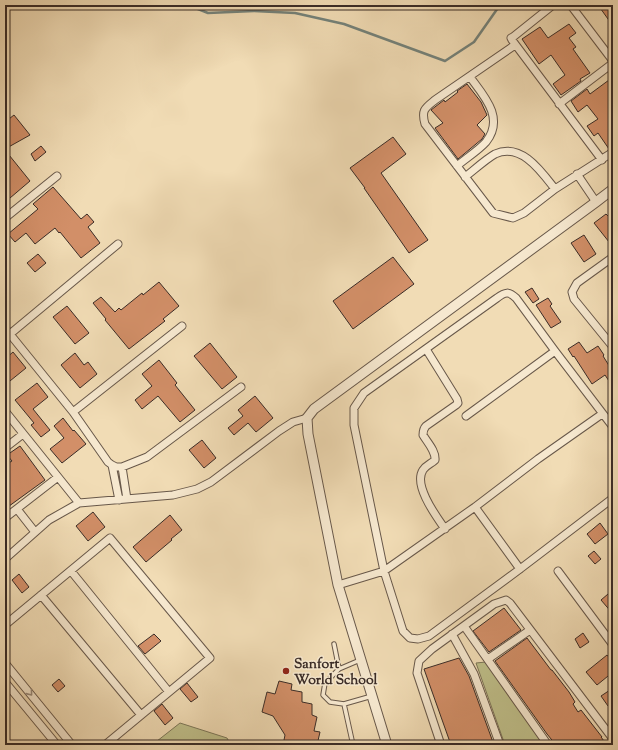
<svg xmlns="http://www.w3.org/2000/svg" width="618" height="750" font-family="'Sorts Mill Goudy',serif">
  <style>
    .green { fill: #bfbf8a; stroke: #7c7658 }
    .lines { fill: none; stroke-linecap: round; stroke-linejoin: round }
    .stream { stroke: #74827a; stroke-width: 2.5 }
    .building { fill: #d28f68; stroke: #3a2c27 }
    .service-casing { stroke: #68584a; stroke-width: 5.5 }
    .minor-casing { stroke: #68584a; stroke-width: 9 }
    .tertiary-casing { stroke: #68584a; stroke-width: 11 }
    .service { stroke: #f6e8cf; stroke-width: 3.5 }
    .minor { stroke: #f6e8cf; stroke-width: 7 }
    .tertiary { stroke: #f6e8cf; stroke-width: 9 }
    .oneway { stroke: #988a7b }
    .poi-dot { fill: #8f2418; stroke: #f6e8cf; stroke-width: 1.5 }
    .labels { text-anchor: middle; stroke-width: 3; stroke-linejoin: round; paint-order: stroke }
    .poi-label { font-size: 14px; font-weight: bold; fill: #3a2c27; stroke: #f6e8cf; text-anchor: start }
  </style>
  <rect width="100%" height="100%" fill="#f1dcb5"/>
  <filter id="stains"><feTurbulence type="fractalNoise" baseFrequency=".005" numOctaves="4"/><feColorMatrix values="0 0 0 0 .2 0 0 0 0 .09 0 0 0 0 .02 0 0 0 .5 -.17"/></filter>
  <radialGradient id="worn" r=".72"><stop offset=".6" stop-color="#630" stop-opacity="0"/><stop offset="1" stop-color="#630" stop-opacity=".3"/></radialGradient>
  <path class="green" d="M486 662 546 745H505L476 663Z
    M180 723 227 738 231 745H152Z"/>
  <g class="lines">
    <path class="stream" d="M188 5 208 13 254 11 295 13 344 24 445 61 474 42 500 5"/>
  </g>
  <path class="building" d="M598 5H611L613 8V26Z
    M569 24 576 33 569 38 576 47 573 49 590 73 580 79 581 81 561 95 553 84 565 75 551 55 539 64 522 39 540 27 548 38Z
    M609 80 613 85V147L609 149 598 133 594 136 587 126 598 119 587 105 578 112 571 101 587 89 590 94Z
    M467 84 481 102 487 115 477 125 485 134 482 139 458 159 435 128 443 123 431 110 444 100 445 102 458 92 457 91Z
    M14 115 30 135 5 149V136L9 134 5 124V122Z
    M393 137 406 154 381 173 428 240 409 253 364 188H365L350 168Z
    M41 146 46 152 35 161 31 154Z
    M5 150 30 181 10 198 5 192Z
    M53 187 81 219 87 214 94 222 88 227 100 243 81 258 60 232 59 233 55 228 35 244 26 233 15 242 8 234 38 209 33 204Z
    M613 213V247L594 223 606 214 608 216Z
    M584 235 596 254 584 262 571 243Z
    M38 254 46 263 35 272 27 263Z
    M393 257 414 284 353 329 333 301Z
    M159 282 179 306 163 319 165 321 129 349 105 320 106 319 93 303 101 297 115 312 119 308 121 310 142 293 143 295Z
    M532 288 539 299 533 303 525 292Z
    M548 298 552 304 550 306 561 322 551 328 536 305Z
    M67 306 89 333 75 344 53 317Z
    M579 342 587 353 598 346 604 355 603 356 613 372V387L605 375 592 384 574 356 573 357 568 349Z
    M210 343 237 377 222 389 194 356Z
    M13 352 26 368 5 385V359Z
    M75 353 84 365 88 362 97 374 80 388 61 365Z
    M159 360 177 383 175 385 195 410 180 422 158 396 142 409 135 400 152 386 142 374Z
    M37 383 48 397 33 409 50 430 41 437 31 425 34 423 15 400Z
    M255 396 273 418 256 432 248 423 234 435 228 428 243 416 238 410Z
    M63 418 73 431 74 430 86 444 62 463 50 449 64 438 54 426Z
    M202 440 216 458 204 468 189 450Z
    M20 446 45 480 5 509V465L12 461 7 455Z
    M93 512 105 527 88 541 76 526Z
    M170 515 182 530 171 539 172 540 146 562 133 547Z
    M600 523 608 534 595 544 587 534Z
    M594 551 601 559 595 564 588 556Z
    M19 574 29 587 22 593 12 580Z
    M608 594 613 600V614L601 600Z
    M504 608 521 630 489 652 473 631Z
    M583 633 589 642 580 648 575 639Z
    M154 634 161 641 145 654 138 646Z
    M527 638 551 670H552L569 692 575 702 573 704 578 712 581 710 602 737H601L607 745H556L547 734 495 661Z
    M607 655 613 662V672L597 685 586 672Z
    M459 658 469 676 494 745H451L424 669Z
    M59 679 65 686 58 692 52 685Z
    M279 681 292 684 291 690 302 692V702L312 704V715L317 717 314 731 320 732 317 745H283L285 735 273 716 262 712 267 692 275 694Z
    M187 683 198 697 191 702 180 689Z
    M613 688V703L608 706 601 696Z
    M162 704 173 718 165 725 154 711Z"/>
  <g class="lines">
    <g class="service-casing">
      <path id="service" d="M334 644 339 669
        M360 660 339 669 325 683 323 695 330 702 344 704 372 696
        M344 704 353 745"/>
    </g>
    <g class="minor-casing">
      <path id="minor" d="M553 5 513 37 511 38 512 40 602 160
        M569 5 572 7 613 61
        M515 45 435 100C425 108 421 110 425 124L493 213 513 218 524 213 555 189 613 152
        M559 104 613 63
        M457 166C465 159 479 150 486 142 505 118 484 96 470 77
        M577 174 596 202
        M465 177C474 170 486 159 495 154 521 142 541 171 555 189
        M5 218 57 176
        M613 257 577 283 572 292 574 299 613 347
        M5 328 73 412 108 462 112 465 116 467H122L147 457 241 387
        M10 334 118 244
        M426 349 457 399 458 403 456 405 426 426C424 428 423 431 423 435 427 442 436 451 435 460 431 464 426 465 423 470 413 485 436 516 445 529
        M5 411 79 503
        M73 412 182 326
        M466 416 555 351
        M613 427 555 351 516 298C509 291 505 292 497 298L364 393 354 408V425L384 571 403 631 410 638 418 639 429 636 520 569 613 498
        M5 448 23 434
        M112 465 119 500
        M122 467 127 499
        M475 507 520 569
        M17 509 35 532
        M5 518 58 477
        M5 559 49 520 79 503 173 495 197 489 211 482 279 431 293 422 307 418
        M71 571 169 692
        M558 571 613 645
        M338 585 384 571 475 507 538 459 602 414
        M41 595 141 715
        M5 625 110 538 210 658 105 745
        M464 626 548 745
        M452 634 474 674 500 745
        M488 659 530 630
        M5 663 72 745
        M5 682 57 745
        M441 745 417 673 419 661 432 649 494 604 506 600 510 603 613 739"/>
    </g>
    <g class="tertiary-casing">
      <path id="tertiary" d="M387 745 338 585 308 434 307 418 314 409 596 202 613 189"/>
    </g>
    <use href="#service" class="service"/>
    <use href="#minor" class="minor"/>
    <use href="#tertiary" class="tertiary"/>
  </g>
  <defs><path id="oneway-chevron" d="M-2-3.5L2.5 0L-2 3.5" fill="none" stroke-width="1.6" stroke-linecap="round" stroke-linejoin="round"/></defs>
  <use class="oneway" href="#oneway-chevron" transform="translate(30 693) rotate(51)"/>
  <circle class="poi-dot" cx="286" cy="671" r="4"/>
  <g class="labels">
    <g class="poi-label">
      <text x="294" y="668">Sanfort<tspan x="294" dy="16">World School</tspan></text>
    </g>
  </g>
  <rect width="618" height="750" fill="none" stroke="#f1dcb5" stroke-width="20"/>
  <rect x="6" y="6" width="606" height="738" fill="none" stroke="#3a2c27" stroke-width="2"/>
  <rect x="10" y="10" width="598" height="730" fill="none" stroke="#3a2c27"/>
  <rect width="100%" height="100%" filter="url(#stains)"/>
  <rect width="100%" height="100%" fill="url(#worn)"/>
</svg>
